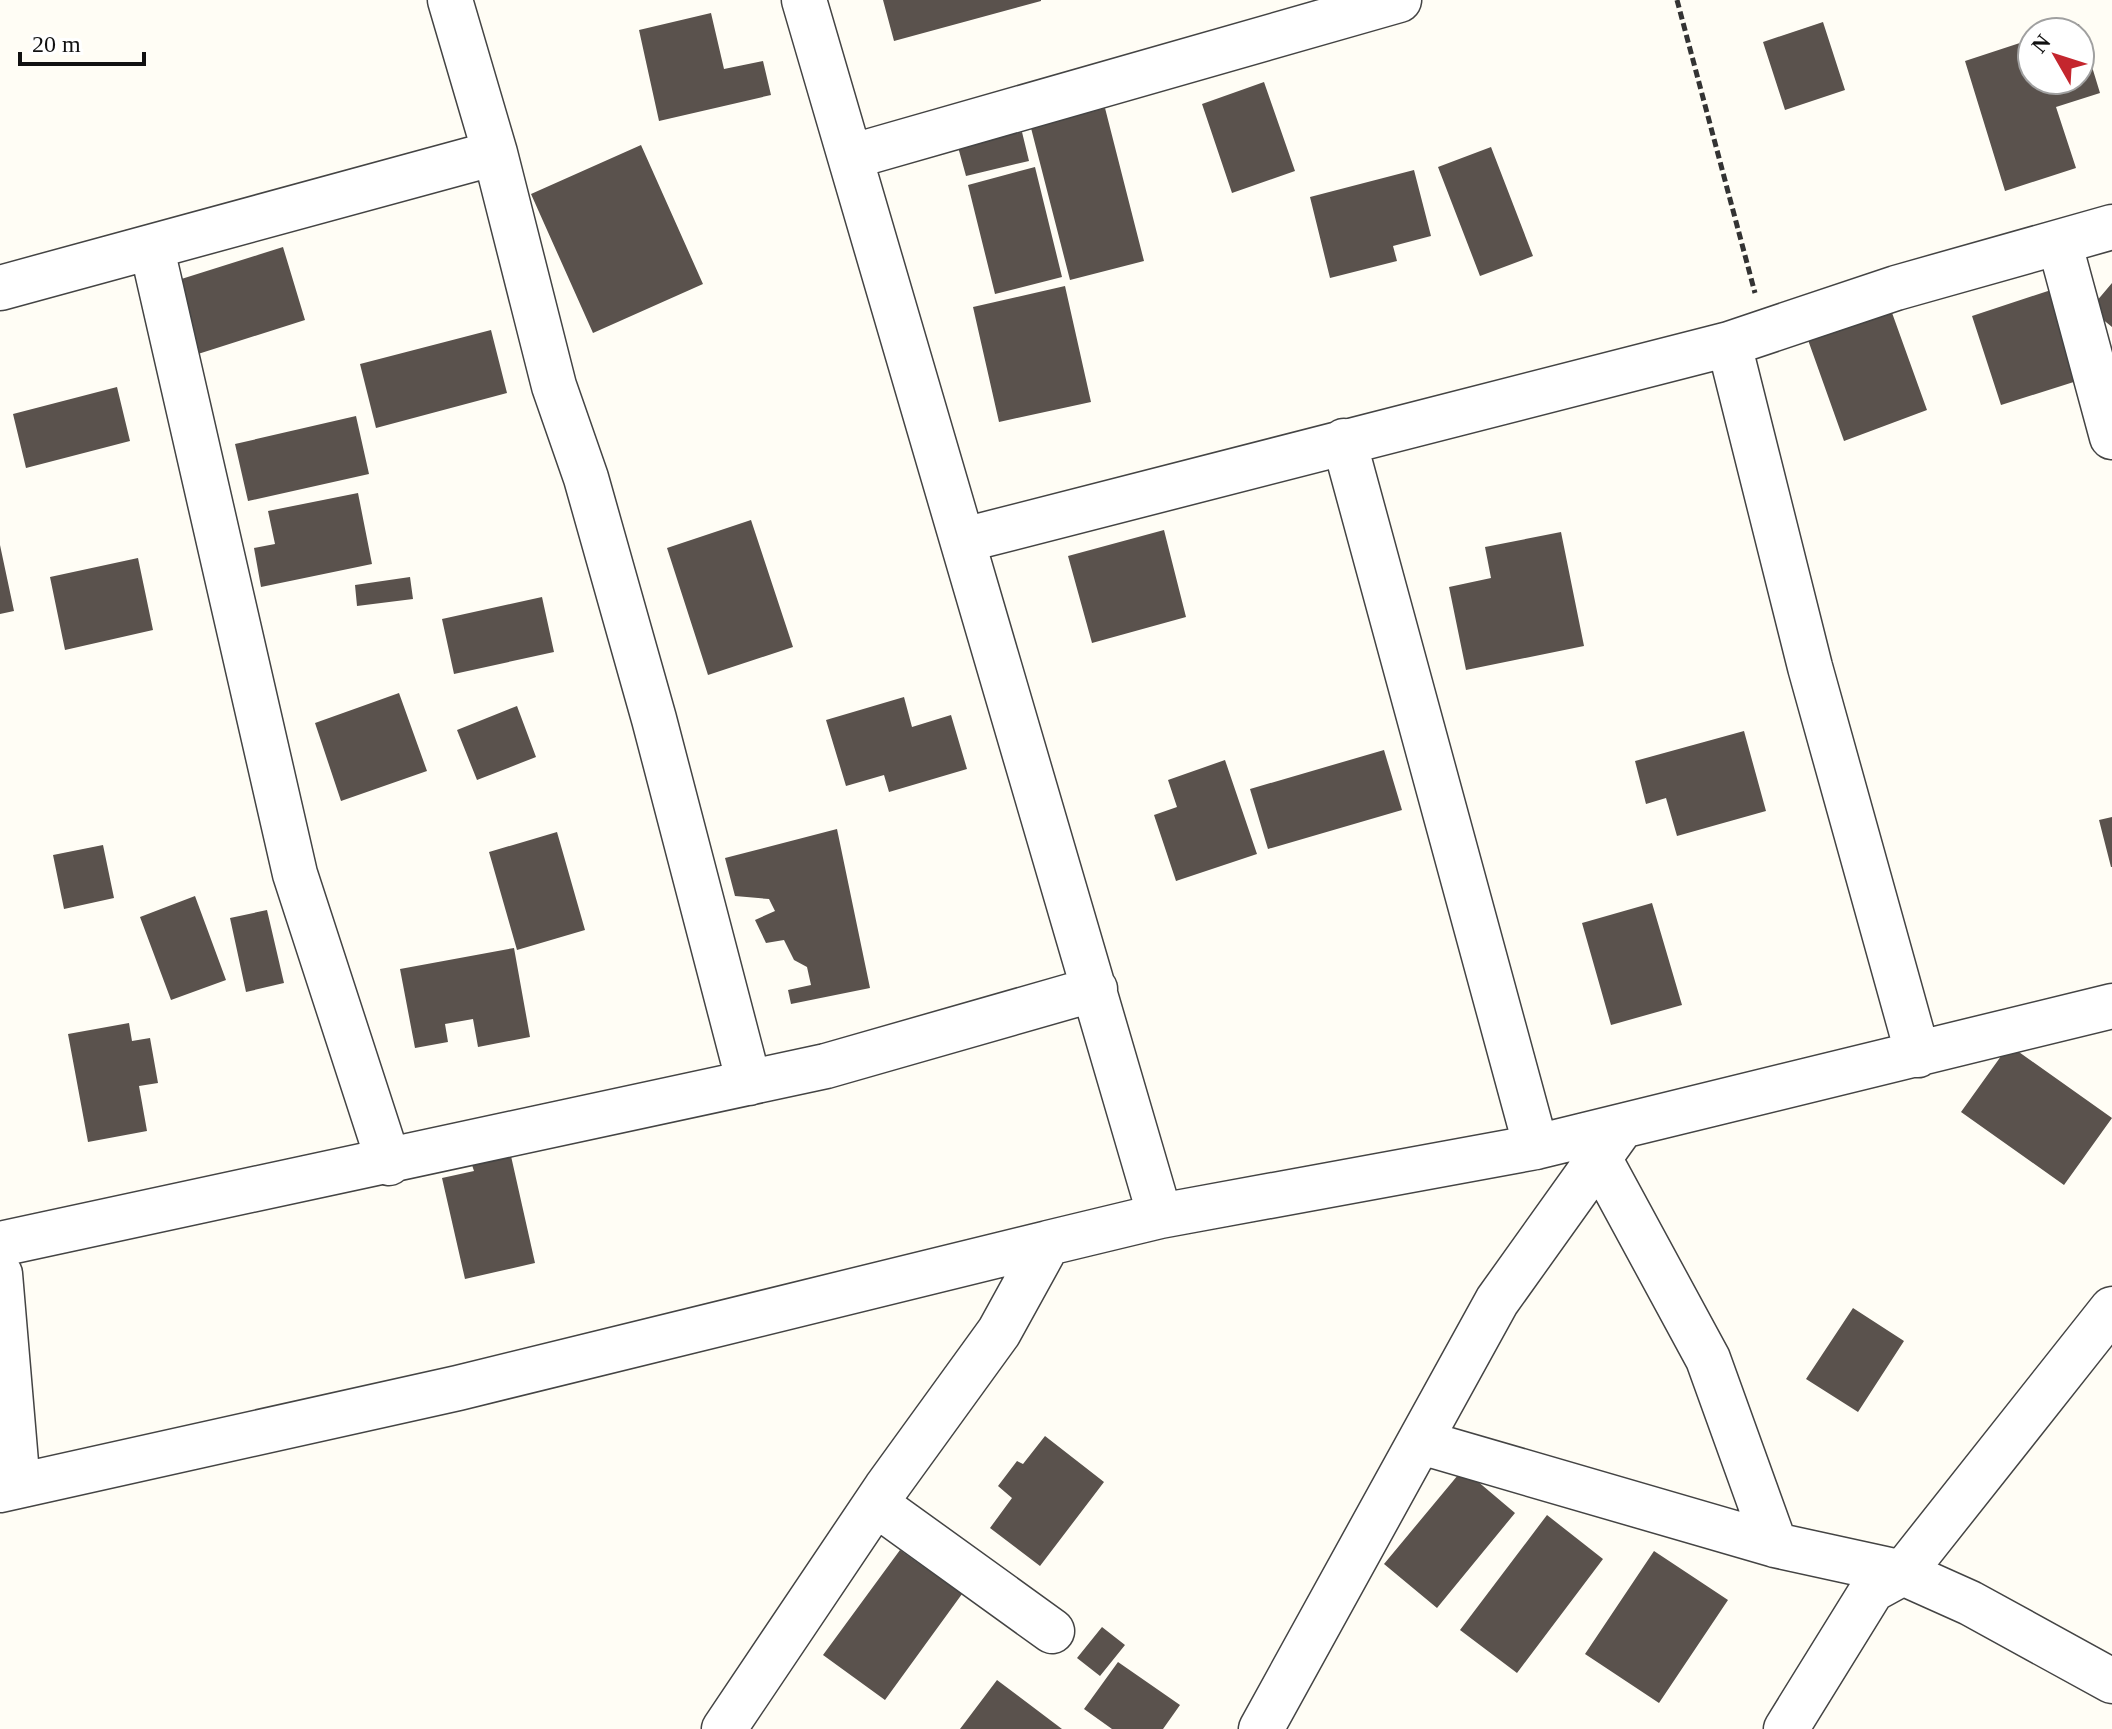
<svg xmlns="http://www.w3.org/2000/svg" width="2112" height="1729" font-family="Georgia,serif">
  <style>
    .building { fill: #5a524d }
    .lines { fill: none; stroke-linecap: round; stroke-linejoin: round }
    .minor-casing { stroke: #444; stroke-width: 47 }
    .path { stroke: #333; stroke-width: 5; stroke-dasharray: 8 4; stroke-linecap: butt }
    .minor { stroke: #fff; stroke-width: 44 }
  </style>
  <rect width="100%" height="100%" fill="#fffdf5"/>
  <path class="building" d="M883 0H1041V1L894 41Z
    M711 13 724 69 763 61 771 95 659 121 639 30Z
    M1823 22 1845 90 1785 110 1763 42Z
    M2079 24 2100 93 2056 107 2076 168 2005 191 1965 61 2032 39V80H2080V32L2057 31Z
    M1264 82 1295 171 1232 193 1202 104Z
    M1105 108 1144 261 1070 280 1031 128Z
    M1022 132 1029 161 966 176 958 147Z
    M641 145 703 284 593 333 531 194Z
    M1491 147 1533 256 1480 276 1438 167Z
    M1035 167 1062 277 995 294 968 185Z
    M1414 170 1431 236 1393 246 1397 261 1330 278 1310 197Z
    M283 247 305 320 198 354 175 281Z
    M2112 283V327L2090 309Z
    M1065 286 1091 402 999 422 973 307Z
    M2051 290 2080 380 2001 405 1972 316Z
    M1891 310 1927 410 1844 441 1808 340Z
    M491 330 507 393 376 428 360 364Z
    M117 387 130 441 26 468 13 414Z
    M356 416 369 474 248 501 235 444Z
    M358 493 372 564 261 587 254 548 275 544 268 511Z
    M751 520 793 647 708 675 667 548Z
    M1164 530 1186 617 1092 643 1068 556Z
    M1561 532 1584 646 1466 670 1449 587 1491 578 1485 547Z
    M0 545 14 611 0 614Z
    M138 558 153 630 65 650 50 577Z
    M410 577 413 599 357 606 355 585Z
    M542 597 554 652 454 674 442 619Z
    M399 693 427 771 341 801 315 723Z
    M904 697 912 727 951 715 967 769 889 792 884 775 846 786 826 720Z
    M517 706 536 757 477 780 457 730Z
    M1744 731 1766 811 1677 836 1666 798 1646 804 1635 761Z
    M1384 750 1402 810 1268 849 1250 789Z
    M1225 760 1257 854 1176 881 1154 815 1177 807 1168 780Z
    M2112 817V867H2111L2099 820Z
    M837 829 870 988 791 1004 788 990 811 985 807 967 794 960 784 940 766 943 755 920 775 911 769 899 735 896 725 858Z
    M557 832 585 930 517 950 489 852Z
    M103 845 114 898 64 909 53 855Z
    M195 896 226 980 171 1000 140 917Z
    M1652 903 1682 1005 1611 1025 1582 923Z
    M267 910 284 983 246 992 230 918Z
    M514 948 530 1037 478 1047 473 1019 445 1024 448 1042 415 1048 400 969Z
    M129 1023 132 1041 150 1038 158 1083 139 1086 147 1131 88 1142 68 1034Z
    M2009 1045 2112 1118 2064 1185 1961 1112Z
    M511 1156 535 1263 465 1279 442 1178 474 1171 472 1165Z
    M1853 1308 1904 1341 1858 1412 1806 1379Z
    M1045 1436 1104 1482 1040 1566 990 1528 1012 1498 998 1486 1017 1461 1023 1464Z
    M1463 1469 1515 1513 1437 1608 1384 1564Z
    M1547 1515 1603 1559 1517 1673 1460 1630Z
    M900 1550 962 1594 885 1700 823 1655Z
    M1654 1551 1728 1600 1659 1703 1585 1654Z
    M1102 1627 1125 1645 1100 1676 1077 1658Z
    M1118 1662 1180 1705 1163 1729H1112L1084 1709Z
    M997 1680 1062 1729H960Z"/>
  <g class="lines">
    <g class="minor-casing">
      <path id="minor" d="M450 0 495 153 554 386 586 478 654 719 749 1083
        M804 0 1160 1216 1048 1243
        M850 157 1399 0
        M2060 245 2112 437
        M152 249 295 874 389 1163
        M0 288 495 153
        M1729 344 1810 667 1918 1055
        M1344 441 1536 1147
        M964 540 1729 344 1896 288 2112 227
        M1599 1158 1708 1359 1775 1545
        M1160 1216 1536 1147 2112 1006
        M0 1244 826 1066 1095 989
        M0 1274 18 1486
        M1421 1442 1775 1545 1903 1573 1970 1603 2112 1681
        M0 1490 458 1388 1048 1243 999 1332 886 1488 724 1729
        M876 1504 1052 1631
        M1261 1729 1497 1301 1622 1126
        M1786 1729 1872 1590 1903 1573 2112 1309"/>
    </g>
    <path class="path" d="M1677 0 1755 293"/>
    <use href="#minor" class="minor"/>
  </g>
  <g transform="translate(2056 56) rotate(309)"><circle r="38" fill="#ffffff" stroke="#a0a0a0" stroke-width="2"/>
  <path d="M0-6L14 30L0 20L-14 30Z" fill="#c4262e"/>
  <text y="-12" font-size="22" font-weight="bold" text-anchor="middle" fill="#111111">N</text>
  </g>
  <path d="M20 52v12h124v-12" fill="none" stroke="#111111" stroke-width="4"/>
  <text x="32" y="52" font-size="24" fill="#111111" stroke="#ffffff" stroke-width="6" paint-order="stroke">20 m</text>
</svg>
